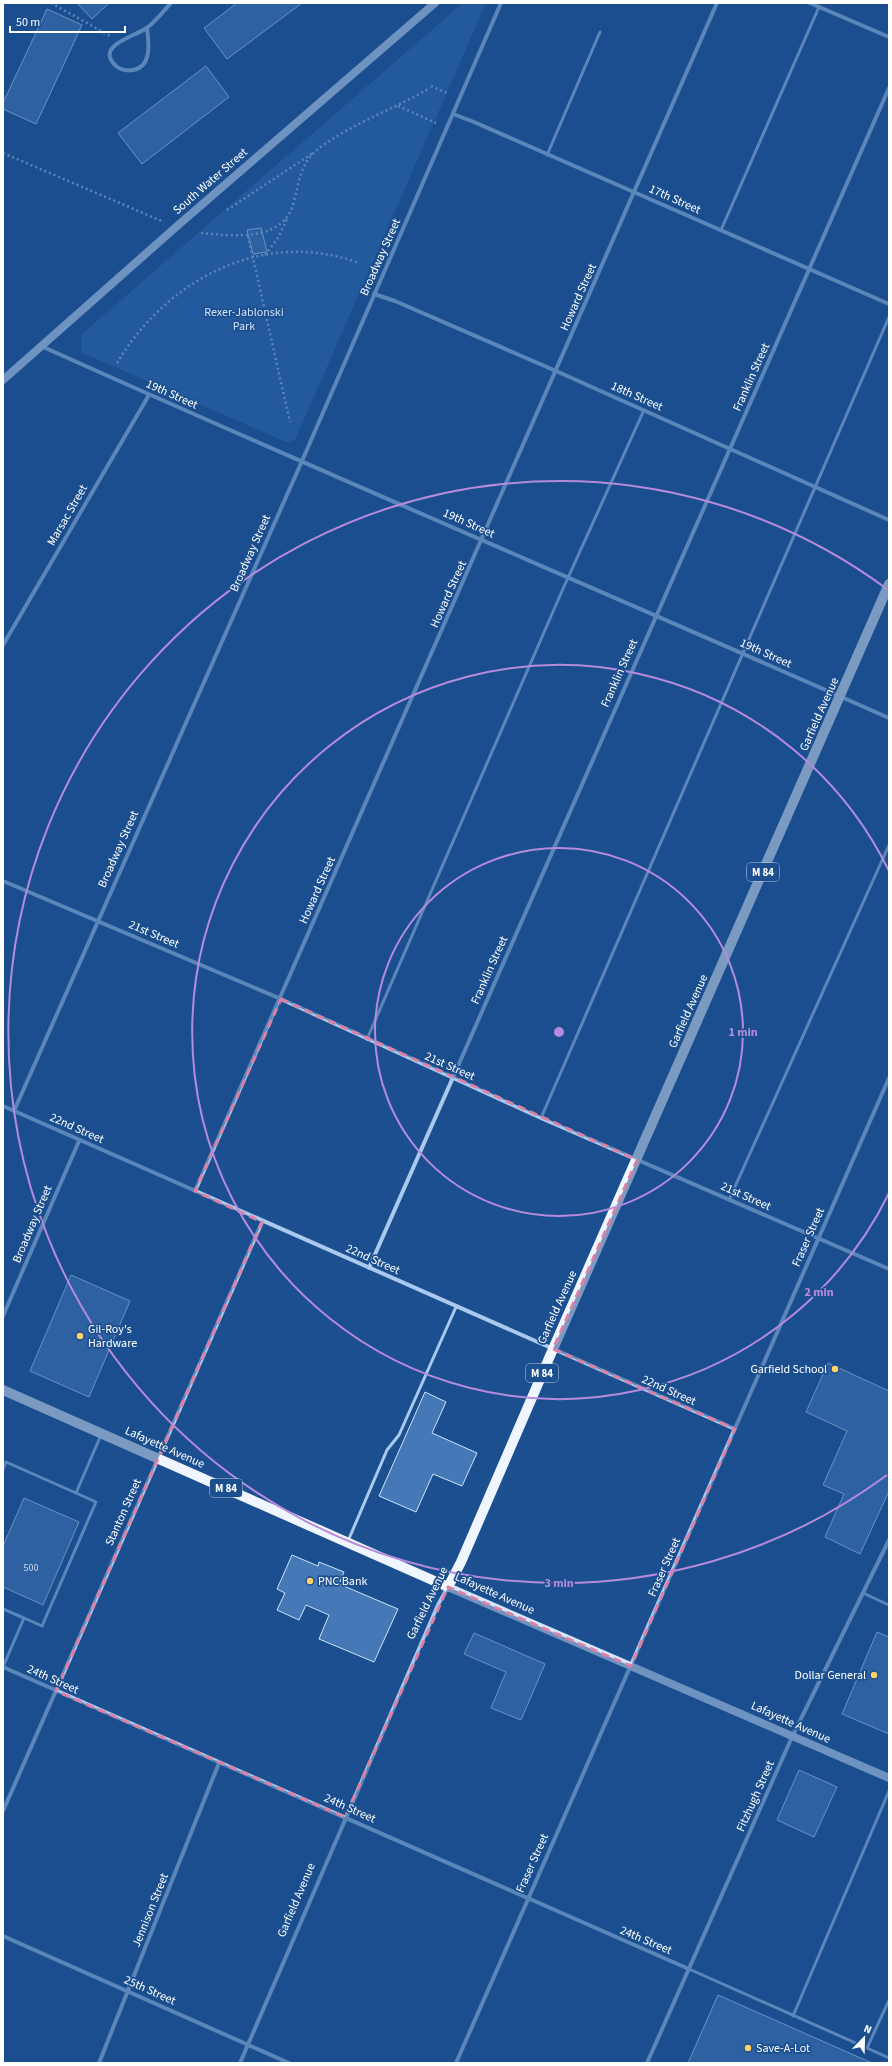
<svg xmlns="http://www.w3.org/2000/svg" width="892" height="2066" font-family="'Source Sans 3',sans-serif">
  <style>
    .green { fill: #2e69ad }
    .building { fill: #4478b7; stroke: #cfe3fa }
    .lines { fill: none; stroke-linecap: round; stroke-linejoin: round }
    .path { stroke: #a9c9ee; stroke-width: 2.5; stroke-dasharray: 2 3; stroke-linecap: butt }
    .lane { stroke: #a9c9ee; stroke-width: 3 }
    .street { stroke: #a9c9ee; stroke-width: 4 }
    .secondary { stroke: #d6e6fa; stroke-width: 8 }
    .primary { stroke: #f0f6ff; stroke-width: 10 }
    .marked { fill: none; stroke: #dd80a5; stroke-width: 3; stroke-dasharray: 8 5; stroke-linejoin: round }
    .ring { fill: none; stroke: #b68bdc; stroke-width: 2 }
    .poi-dot { fill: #ffd166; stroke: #1b4f8f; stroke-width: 1.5 }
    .labels { text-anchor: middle; stroke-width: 3.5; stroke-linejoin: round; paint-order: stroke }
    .number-label { font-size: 10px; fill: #d0dded }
    .shield { fill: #1b4f8f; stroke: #bbcadd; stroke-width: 1 }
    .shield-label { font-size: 11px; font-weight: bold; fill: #fff }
    .street-label { font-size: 12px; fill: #fff; stroke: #1b4f8f }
    .park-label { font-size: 12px; fill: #cfe3fa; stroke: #1b4f8f }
    .poi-label { font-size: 12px; fill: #fff; stroke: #1b4f8f; text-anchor: start }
    .centre { fill: #b68bdc; stroke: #1b4f8f; stroke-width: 2 }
    .ring-label { font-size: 12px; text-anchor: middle; font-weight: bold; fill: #b68bdc; stroke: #1b4f8f; stroke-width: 3.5; stroke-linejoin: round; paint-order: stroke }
  </style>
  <rect width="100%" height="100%" fill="#1b4f8f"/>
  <path class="green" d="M463 3H486L295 440 286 442 81 352 82 334Z"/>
  <path class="building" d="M77 3H109L92 19Z
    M237 3H302L227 59 204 28Z
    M47 9 82 25 36 124 3 109V103Z
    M206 66 229 97 142 164 118 133Z
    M261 228 267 252 253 254 247 230Z
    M71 1275 130 1301 89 1397 30 1371Z
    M828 1363 889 1391V1491L860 1554 825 1537 844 1494 823 1485 847 1431 806 1412Z
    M425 1392 446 1402 432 1433 477 1453 462 1486 433 1474 416 1512 379 1496Z
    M24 1498 79 1522 43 1605 3 1587V1546Z
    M292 1555 318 1566 319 1562 344 1572 339 1584 398 1609 374 1662 319 1639 329 1615 306 1605 299 1620 277 1610 285 1593 277 1589Z
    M877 1632 889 1637V1734L842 1714Z
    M474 1633 545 1664 521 1720 491 1708 506 1672 464 1654Z
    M799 1770 837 1787 814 1837 777 1820Z
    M718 1995 872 2063H688Z"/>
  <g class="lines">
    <path class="path" d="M51 3 112 37
      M431 86 449 94
      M398 106 436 123
      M3 153 164 222
      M227 210 313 153
      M201 233C234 236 284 243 294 201 299 182 301 162 318 149 351 124 392 110 428 89
      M248 236 290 422
      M265 255 278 238 288 217
      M117 363C167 279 264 228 359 263"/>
    <path class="lane" d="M547 155 600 32
      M721 230 819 7
      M367 1039 562 591 644 410
      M541 1118 889 317
      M729 1200 889 845
      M3 1469 6 1462 76 1493 101 1435
      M348 1541 387 1450 399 1435 456 1307
      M863 1593 889 1605
      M3 1609 24 1618 3 1667
      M24 1618 42 1626 96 1502 76 1493
      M689 1969 867 2048 889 2000
      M793 2016 889 1791
      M867 2048 889 2058"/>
    <path class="street" d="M810 3 889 37
      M147 28C149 42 152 67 133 70 127 71 121 70 116 66 94 46 135 36 145 29 155 23 163 11 171 3
      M453 114 474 122 889 304
      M374 294 395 301 556 371 889 520
      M41 346C323 473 607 593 889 718
      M3 645 149 395
      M3 881 281 999 541 1118 889 1269
      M3 1106 735 1429
      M14 1111 302 461 501 3
      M195 1191 717 3
      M369 1268 889 88
      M3 1316 79 1141
      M3 1667 689 1969
      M3 1811 262 1222
      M3 1936 289 2063
      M99 2063 219 1763
      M240 2063 438 1605 448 1587
      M456 2063 889 1078
      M647 2063 792 1737 889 1540"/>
    <path class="secondary" d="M3 380 176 227 435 3
      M448 1587 889 1778"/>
    <path class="primary" d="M3 1390 448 1587 461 1562 553 1349 889 584"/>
  </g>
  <path d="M0 0H892V2066H0ZM281 999 637 1160 553 1349 735 1429 631 1666 448 1587 345 1817 56 1691 262 1222 195 1191Z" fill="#1b4f8f" fill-opacity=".55" fill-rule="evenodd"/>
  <path class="marked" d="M281 999 637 1160 553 1349 735 1429 631 1666 448 1587 345 1817 56 1691 262 1222 195 1191Z"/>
  <g class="ring">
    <circle cx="559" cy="1032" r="184"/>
    <path d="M889 1193A367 367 0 1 1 889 871"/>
    <path d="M887 1475A551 551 0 1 1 887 589"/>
  </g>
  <g class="poi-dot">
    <circle cx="80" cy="1336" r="4"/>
    <circle cx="835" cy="1369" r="4"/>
    <circle cx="310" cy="1581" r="4"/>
    <circle cx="874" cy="1675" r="4"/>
    <circle cx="748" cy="2048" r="4"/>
  </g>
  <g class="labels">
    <g class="number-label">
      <text x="31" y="1571">500</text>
    </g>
    <g class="shield">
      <rect x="747" y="863" width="32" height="18" rx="3"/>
      <rect x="526" y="1364" width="32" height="18" rx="3"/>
      <rect x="210" y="1479" width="32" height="18" rx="3"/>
    </g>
    <g class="shield-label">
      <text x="763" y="876">M 84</text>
      <text x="542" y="1377">M 84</text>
      <text x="226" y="1492">M 84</text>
    </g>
    <g class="street-label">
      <text transform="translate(210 181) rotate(-41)" y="4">South Water Street</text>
      <text transform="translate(675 199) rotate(24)" y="4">17th Street</text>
      <text transform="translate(380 257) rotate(-66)" y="4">Broadway Street</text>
      <text transform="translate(578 297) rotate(-66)" y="4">Howard Street</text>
      <text transform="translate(751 377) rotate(-66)" y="4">Franklin Street</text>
      <text transform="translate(172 394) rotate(24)" y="4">19th Street</text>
      <text transform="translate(637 396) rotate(24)" y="4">18th Street</text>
      <text transform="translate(67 515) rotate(-60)" y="4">Marsac Street</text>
      <text transform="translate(469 523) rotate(24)" y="4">19th Street</text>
      <text transform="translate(250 553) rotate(-66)" y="4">Broadway Street</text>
      <text transform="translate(448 594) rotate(-66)" y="4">Howard Street</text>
      <text transform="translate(766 653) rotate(24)" y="4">19th Street</text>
      <text transform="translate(619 673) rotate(-66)" y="4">Franklin Street</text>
      <text transform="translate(819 714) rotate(-66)" y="4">Garfield Avenue</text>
      <text transform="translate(118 849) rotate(-66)" y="4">Broadway Street</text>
      <text transform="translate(317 890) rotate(-66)" y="4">Howard Street</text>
      <text transform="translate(154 934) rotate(23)" y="4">21st Street</text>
      <text transform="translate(489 970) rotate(-66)" y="4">Franklin Street</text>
      <text transform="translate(688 1011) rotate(-66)" y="4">Garfield Avenue</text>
      <text transform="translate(450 1066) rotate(24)" y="4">21st Street</text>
      <text transform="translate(77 1128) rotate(24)" y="4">22nd Street</text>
      <text transform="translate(746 1196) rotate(24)" y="4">21st Street</text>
      <text transform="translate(32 1224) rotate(-67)" y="4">Broadway Street</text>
      <text transform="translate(808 1237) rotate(-66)" y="4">Fraser Street</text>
      <text transform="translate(373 1259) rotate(24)" y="4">22nd Street</text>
      <text transform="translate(557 1307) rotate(-66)" y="4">Garfield Avenue</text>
      <text transform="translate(669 1390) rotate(24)" y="4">22nd Street</text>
      <text transform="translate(165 1447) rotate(24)" y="4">Lafayette Avenue</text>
      <text transform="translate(123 1512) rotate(-66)" y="4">Stanton Street</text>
      <text transform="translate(664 1567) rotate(-66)" y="4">Fraser Street</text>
      <text transform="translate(495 1593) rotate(24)" y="4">Lafayette Avenue</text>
      <text transform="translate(427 1603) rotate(-64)" y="4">Garfield Avenue</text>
      <text transform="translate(53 1679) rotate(24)" y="4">24th Street</text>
      <text transform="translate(791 1722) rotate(24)" y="4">Lafayette Avenue</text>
      <text transform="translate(755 1796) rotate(-66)" y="4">Fitzhugh Street</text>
      <text transform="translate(350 1808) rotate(24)" y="4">24th Street</text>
      <text transform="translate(532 1863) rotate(-66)" y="4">Fraser Street</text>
      <text transform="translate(296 1900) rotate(-67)" y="4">Garfield Avenue</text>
      <text transform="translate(150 1910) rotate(-68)" y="4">Jennison Street</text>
      <text transform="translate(646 1940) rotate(23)" y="4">24th Street</text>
      <text transform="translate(150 1990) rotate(24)" y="4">25th Street</text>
    </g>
    <g class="park-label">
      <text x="244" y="316">Rexer-Jablonski<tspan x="244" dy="14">Park</tspan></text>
    </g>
    <g class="poi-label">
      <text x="88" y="1333">Gil-Roy's<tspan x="88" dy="14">Hardware</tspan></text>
      <text x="827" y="1373" text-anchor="end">Garfield School</text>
      <text x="318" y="1585">PNC Bank</text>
      <text x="866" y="1679" text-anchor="end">Dollar General</text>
      <text x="756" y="2052">Save-A-Lot</text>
    </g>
  </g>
  <circle cx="559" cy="1032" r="6" class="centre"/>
  <g class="ring-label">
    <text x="743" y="1036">1 min</text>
    <text x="819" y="1296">2 min</text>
    <text x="559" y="1587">3 min</text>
  </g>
  <rect width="892" height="2066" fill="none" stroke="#ffffff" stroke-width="8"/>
  <g transform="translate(864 2038) rotate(23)" stroke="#1b4f8f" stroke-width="3" paint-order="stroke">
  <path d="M0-3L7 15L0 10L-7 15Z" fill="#ffffff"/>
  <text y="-6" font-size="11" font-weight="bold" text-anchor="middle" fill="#ffffff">N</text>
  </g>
  <path d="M10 26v6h115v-6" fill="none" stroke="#ffffff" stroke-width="2"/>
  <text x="16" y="26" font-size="12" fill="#ffffff" stroke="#1b4f8f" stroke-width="3" paint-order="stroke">50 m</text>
</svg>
